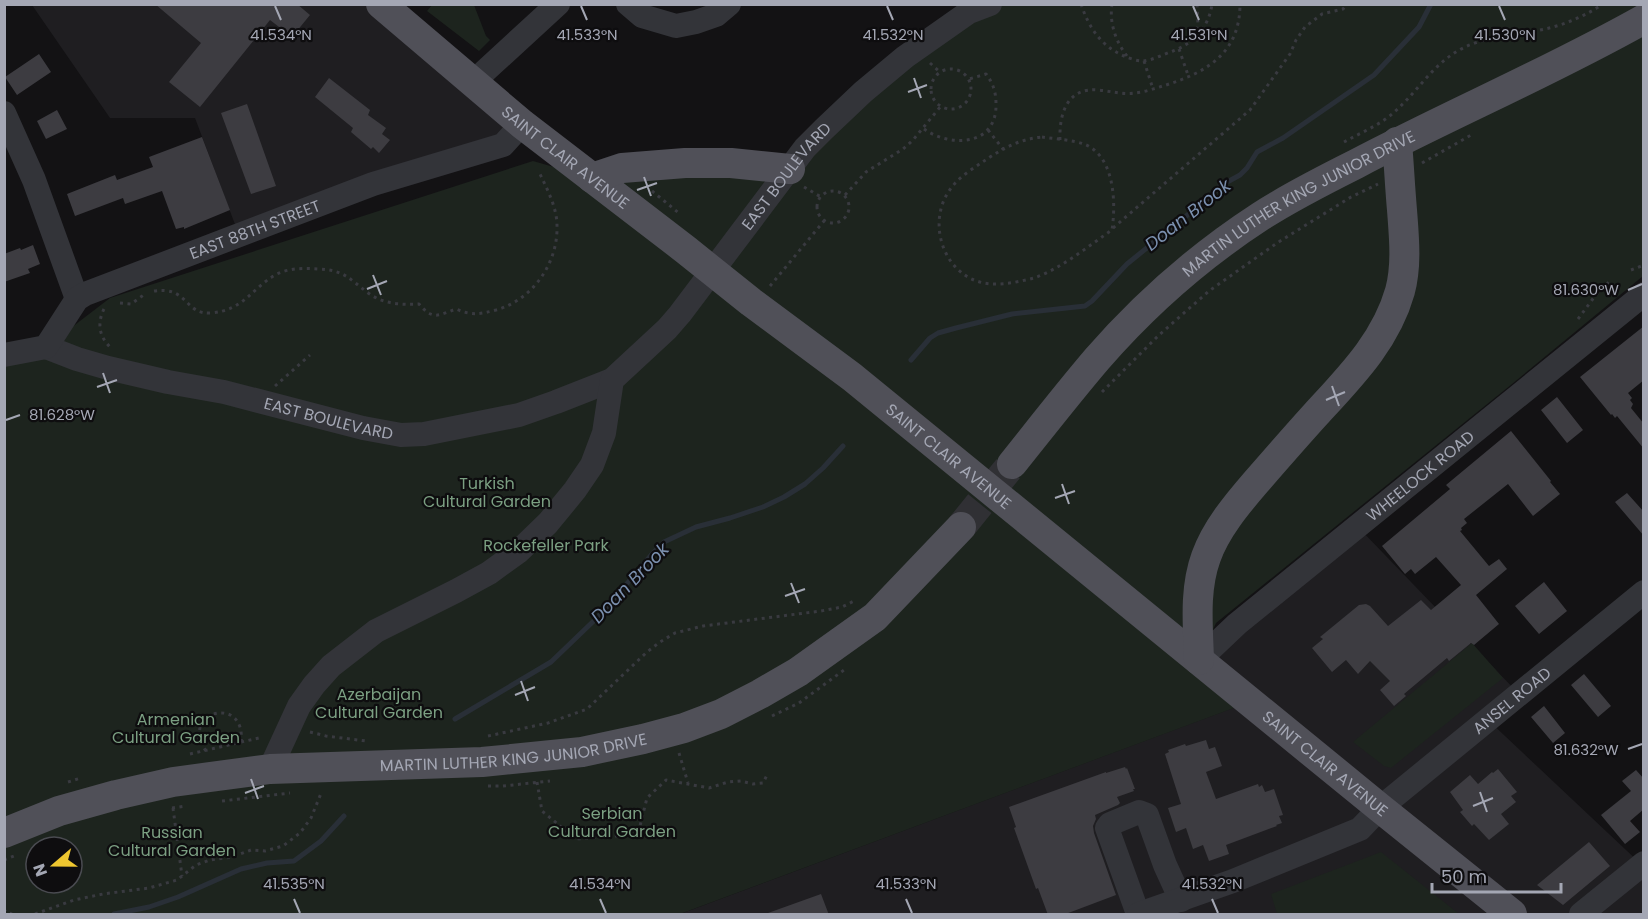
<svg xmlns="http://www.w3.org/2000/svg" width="1648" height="919" font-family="Poppins,sans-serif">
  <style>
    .built { fill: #1f1e21 }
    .green { fill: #1d241e; fill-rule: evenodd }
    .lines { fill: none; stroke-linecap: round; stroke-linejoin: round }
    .stream { stroke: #292f37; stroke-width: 5 }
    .building { fill: #3d3c41 }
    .major-tunnel { stroke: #303034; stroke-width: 30; stroke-dasharray: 30 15; stroke-linecap: butt }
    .path { stroke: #393a40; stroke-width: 3; stroke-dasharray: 3 4.5; stroke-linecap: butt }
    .minor { stroke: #333439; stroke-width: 24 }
    .major { stroke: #505058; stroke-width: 30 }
    .ticks { fill: none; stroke: #a4a7b4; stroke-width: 2 }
    .labels { text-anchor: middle; stroke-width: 4.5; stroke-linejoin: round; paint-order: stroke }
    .street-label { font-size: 16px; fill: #a4a7b4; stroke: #0e0d0f }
    .park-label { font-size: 16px; fill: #7b9f82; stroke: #0e0d0f }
    .water-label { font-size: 18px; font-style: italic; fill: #7b90af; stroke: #0e0d0f }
    .ticks-label { font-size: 15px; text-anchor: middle; fill: #a4a7b4; stroke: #0e0d0f; stroke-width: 4.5; stroke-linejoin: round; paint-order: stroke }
  </style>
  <rect width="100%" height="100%" fill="#131214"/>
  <path class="built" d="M32 5H408L396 17 522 124 503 145 239 235 195 118H110Z
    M1358 527 1519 694 1488 720 1643 866V914H680L1249 702 1199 660Z"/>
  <path class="green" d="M432 5H474L486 36 490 40 479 51 427 11Z
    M999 5H1643V276L1512 384 1216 623 1199 660 1250 702 680 914H5V355L46 347 110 298 533 161 592 178 790 169 905 57ZM36 847H72V883H36Z
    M1472 643 1503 678 1391 768 1384 766 1353 742Z
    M1381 852 1459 914H1277L1271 894Z"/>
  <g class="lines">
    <path class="stream" d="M911 360 930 338 938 333 956 328 1012 314 1085 306 1092 301 1127 264 1211 196 1220 186 1240 175 1247 168 1257 152 1283 138 1374 75 1419 27 1431 4
      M455 719 551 662 603 612 652 554 664 542 696 527 730 518 763 507 784 497 805 484 823 468 843 446
      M114 914 149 907 178 897 241 869 267 863 294 861 321 841 344 816"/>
  </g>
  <path class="building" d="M155 4H297L310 15 292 37 270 20 200 107 169 82 201 43Z
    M39 54 51 72 17 95 5 77Z
    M329 78 370 110 368 115 386 128 382 134 390 140 379 153 373 147 371 149 351 132 353 128 315 97Z
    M247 104 276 186 251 194 221 113Z
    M57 110 67 129 46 139 37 121Z
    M202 137 230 210 184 229V227L176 229 162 191 125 204 123 198 75 216 67 194 115 175 117 180 153 167 149 157Z
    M33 245 40 264 28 269 30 273 4 282V254L20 248 21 250Z
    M1644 326V380L1628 393 1632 398 1630 400 1633 404 1631 408 1644 424V449L1617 416 1615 418 1612 414 1611 415 1580 377Z
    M1557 397 1583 430 1567 443 1541 410Z
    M1511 431 1551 481 1550 482 1560 494 1533 516 1508 484 1464 519 1467 523 1461 528 1462 530 1460 531 1489 566 1499 559 1507 569 1476 595 1499 624 1474 645 1471 643 1449 661 1447 658 1404 694 1406 696 1394 706 1380 690 1390 681 1370 661 1358 674 1346 660 1332 672 1312 648 1323 639 1320 637 1359 605 1366 604 1370 606 1388 626 1421 600 1431 610 1461 585 1436 557 1415 574 1411 569 1405 574 1382 546 1450 489 1446 485Z
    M1627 493 1644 512V536L1615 502Z
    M1544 582 1567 611 1539 634 1515 606Z
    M1584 674 1611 706 1598 717 1571 685Z
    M1544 706 1565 733 1553 743 1531 717Z
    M1206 740 1209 749 1215 747 1222 766 1206 772 1216 799 1258 784 1259 787 1262 785 1265 792 1274 789 1283 815 1279 816 1282 823 1276 825 1277 826 1226 845 1229 854 1209 861 1203 845 1193 849 1186 828 1176 832 1168 808 1181 804 1165 754 1169 752 1168 750 1185 744 1186 746Z
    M1125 767 1126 769 1127 768 1135 789H1133L1134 791 1117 797 1120 803 1118 805 1095 815 1096 819 1093 826 1094 833 1116 895 1063 915H1048L1038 888 1036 889 1014 828 1016 827 1009 807 1106 772V773Z
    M1498 769 1517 792 1511 796 1516 802 1501 814 1509 824 1489 840 1474 824 1472 826 1460 812 1463 810 1450 792 1470 775 1478 784 1492 772 1493 773Z
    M1636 770 1644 779V809L1630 821 1640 832 1625 844 1601 815 1631 791 1622 781Z
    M1589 842 1610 866 1563 905 1537 885Z
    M821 894 829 915H769L768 913Z"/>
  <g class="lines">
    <path class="major-tunnel" d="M961 527 1012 464"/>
    <path class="path" d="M1081 4C1089 28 1101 46 1124 56 1129 58 1136 61 1142 61 1151 61 1164 54 1173 51 1194 43 1209 27 1212 4
      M1112 4C1109 23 1116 42 1127 56
      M1195 37 1198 24 1197 4
      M1179 49 1189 78
      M1144 61 1153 89
      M930 63 940 72
      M931 89a20 20 0 1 1 40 0a20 20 0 1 1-40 0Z
      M924 129C951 148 997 146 996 104 996 92 993 83 986 74L969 79
      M988 130 1003 149
      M1042 137C1056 139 1072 140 1084 144 1115 156 1116 203 1112 230 1087 247 1062 268 1034 278 1018 282 1000 286 984 283 943 275 927 223 949 191 958 177 974 168 987 159 1005 147 1021 139 1042 137Z
      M1060 140C1059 114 1067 87 1098 90 1111 91 1123 95 1135 93 1145 92 1156 88 1166 85 1207 72 1240 53 1240 4
      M1344 142C1360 133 1378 126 1392 114 1417 93 1433 63 1463 48 1485 37 1510 35 1535 31 1559 27 1582 18 1603 4
      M1422 163 1473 134
      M804 187 821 197
      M817 207a16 16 0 1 1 32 0a16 16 0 1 1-32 0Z
      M652 191 680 214
      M845 195 866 172 903 149 913 140 941 106
      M1113 228 1250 110 1290 54 1296 40 1305 27 1322 14 1343 9 1347 4
      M1631 270 1644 265
      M770 286 824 221
      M154 291C189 286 184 315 211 313 245 310 251 288 277 274 289 268 305 268 318 269 344 270 348 278 367 292 382 304 400 305 419 304 433 321 439 315 456 309 472 316 480 314 496 310 532 300 558 264 557 226 557 208 548 191 540 174
      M120 303 131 304 145 294
      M104 309C97 323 99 336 110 347
      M1578 319 1595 296 1610 281
      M275 386 310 355
      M1102 392 1159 335 1209 291 1277 243 1351 197 1378 184
      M772 716 799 703 844 670
      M310 732 326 736 366 741
      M488 736 548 723 587 709 647 652 660 642 675 633 703 626 821 611 842 607 856 600
      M206 751C178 712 247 693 241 743
      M679 753 688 783
      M190 754 263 737
      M68 782 81 778
      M537 782 542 811 576 839 626 835 639 830 647 798 666 780 709 788 728 782 741 781 753 784 763 783 767 775
      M488 786H503L550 781
      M222 801 290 793
      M172 808 186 806
      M173 808 182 876
      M4 860 14 856
      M4 909 6 912 12 914
      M35 914 74 900 103 894 149 888 177 880 196 865 210 860 232 857 251 850 265 851 283 846 300 833 311 818 322 791"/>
    <g class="minor">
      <path d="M628 4 642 16 676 26 696 22 716 15 729 4"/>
      <path d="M474 84 485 71 558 4"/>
      <path d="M4 113 34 180 77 299"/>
      <path id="s1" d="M46 347 77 359 108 368 168 382 224 392 363 428 401 435 424 434 519 415 556 402 612 380"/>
      <path id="s2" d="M4 355 46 347 77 299 85 294 373 184 503 145 522 124"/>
      <path id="s3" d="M1199 660 1237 624 1644 294"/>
      <path id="s4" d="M270 769 299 706 314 685 331 666 376 631 456 591 489 573 518 552 548 523 575 490 592 465 604 433 612 380 667 329 680 314 805 148 824 129 863 92 905 57 969 12 990 4"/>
      <path d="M1138 914 1107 828 1110 824 1139 812 1147 815 1165 865 1181 900"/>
      <path id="s5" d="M1139 914 1233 881 1360 829 1380 808 1644 592"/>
      <path d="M1581 914 1644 863"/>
    </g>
    <g class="major">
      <path id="s6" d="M381 4 522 124 686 250 751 302 852 377 1380 808 1512 914"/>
      <path d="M592 178 622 168 685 163H731L790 169"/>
      <path id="s7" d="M1012 464C1040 429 1068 393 1097 359 1144 305 1201 255 1261 216 1292 196 1324 180 1356 164 1451 114 1550 72 1644 19"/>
      <path d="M1199 660C1198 626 1194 590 1206 557 1216 529 1237 504 1256 482 1276 459 1296 436 1316 414 1350 377 1386 341 1400 291 1407 265 1404 237 1402 210 1400 188 1399 165 1397 142"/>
      <path id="s8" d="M4 833 59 811 116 795 173 782 270 769 482 762 582 752 643 739 684 728 721 714 760 694 798 672 875 617 961 527"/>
    </g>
  </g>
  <path class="ticks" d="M275 6 281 20M581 6 587 20M887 6 893 20M1193 6 1199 20M1499 6 1505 20M914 78 921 98M908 92 927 85M644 177 651 196M637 190 657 183M373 275 381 295M367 289 387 281M1628 290 1642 284M103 373 110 393M1332 386 1339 406M97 387 117 380M1326 400 1345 392M6 420 20 415M1062 484 1069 504M1055 498 1075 491M791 583 799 603M785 596 805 589M521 681 528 701M515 695 535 687M1628 749 1642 744M251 779 258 799M1480 792 1487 812M245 793 264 786M1473 806 1493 798M294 899 300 913M600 899 606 913M906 899 912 913M1212 899 1218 913"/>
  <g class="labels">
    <g class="street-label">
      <text dy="6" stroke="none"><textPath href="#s6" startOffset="240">SAINT CLAIR AVENUE</textPath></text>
      <text dy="6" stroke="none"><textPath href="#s4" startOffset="812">EAST BOULEVARD</textPath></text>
      <text dy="6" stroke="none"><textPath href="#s7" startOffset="392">MARTIN LUTHER KING JUNIOR DRIVE</textPath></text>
      <text dy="6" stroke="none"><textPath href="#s2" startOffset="291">EAST 88TH STREET</textPath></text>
      <text dy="6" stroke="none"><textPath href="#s1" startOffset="292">EAST BOULEVARD</textPath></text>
      <text dy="6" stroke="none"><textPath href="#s6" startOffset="726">SAINT CLAIR AVENUE</textPath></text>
      <text dy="6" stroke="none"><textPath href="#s3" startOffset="288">WHEELOCK ROAD</textPath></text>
      <text dy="6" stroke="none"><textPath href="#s5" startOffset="436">ANSEL ROAD</textPath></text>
      <text dy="6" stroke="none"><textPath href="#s8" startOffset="519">MARTIN LUTHER KING JUNIOR DRIVE</textPath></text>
      <text dy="6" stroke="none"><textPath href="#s6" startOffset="1212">SAINT CLAIR AVENUE</textPath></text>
    </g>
    <g class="park-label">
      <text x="487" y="489">Turkish<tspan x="487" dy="18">Cultural Garden</tspan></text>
      <text x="546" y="551">Rockefeller Park</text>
      <text x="379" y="700">Azerbaijan<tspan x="379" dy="18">Cultural Garden</tspan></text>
      <text x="176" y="725">Armenian<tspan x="176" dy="18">Cultural Garden</tspan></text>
      <text x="612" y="819">Serbian<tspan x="612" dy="18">Cultural Garden</tspan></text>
      <text x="172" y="838">Russian<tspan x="172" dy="18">Cultural Garden</tspan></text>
    </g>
    <g class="water-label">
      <text transform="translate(1188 215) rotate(-38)" y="6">Doan Brook</text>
      <text transform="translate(630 583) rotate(-46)" y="6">Doan Brook</text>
    </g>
  </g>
  <g class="ticks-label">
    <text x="281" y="40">41.534°N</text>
    <text x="587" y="40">41.533°N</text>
    <text x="1505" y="40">41.530°N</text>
    <text x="893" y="40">41.532°N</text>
    <text x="1199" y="40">41.531°N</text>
    <text x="1586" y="295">81.630°W</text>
    <text x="62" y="420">81.628°W</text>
    <text x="1586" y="755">81.632°W</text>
    <text x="294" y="889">41.535°N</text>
    <text x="600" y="889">41.534°N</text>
    <text x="906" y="889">41.533°N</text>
    <text x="1212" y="889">41.532°N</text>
  </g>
  <rect width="1648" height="919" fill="none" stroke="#a4a7b4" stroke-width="12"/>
  <g transform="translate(54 865) rotate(250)"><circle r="28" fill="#0e0d0f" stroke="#4a4b51" stroke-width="1.5"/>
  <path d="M0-4.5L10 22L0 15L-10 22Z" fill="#eec630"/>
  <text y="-9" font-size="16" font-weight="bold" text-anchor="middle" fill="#a4a7b4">N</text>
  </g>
  <path d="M1432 883v9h129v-9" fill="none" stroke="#a4a7b4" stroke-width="3"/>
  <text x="1441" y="883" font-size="18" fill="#a4a7b4" stroke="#0e0d0f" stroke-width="4.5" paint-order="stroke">50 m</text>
</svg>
